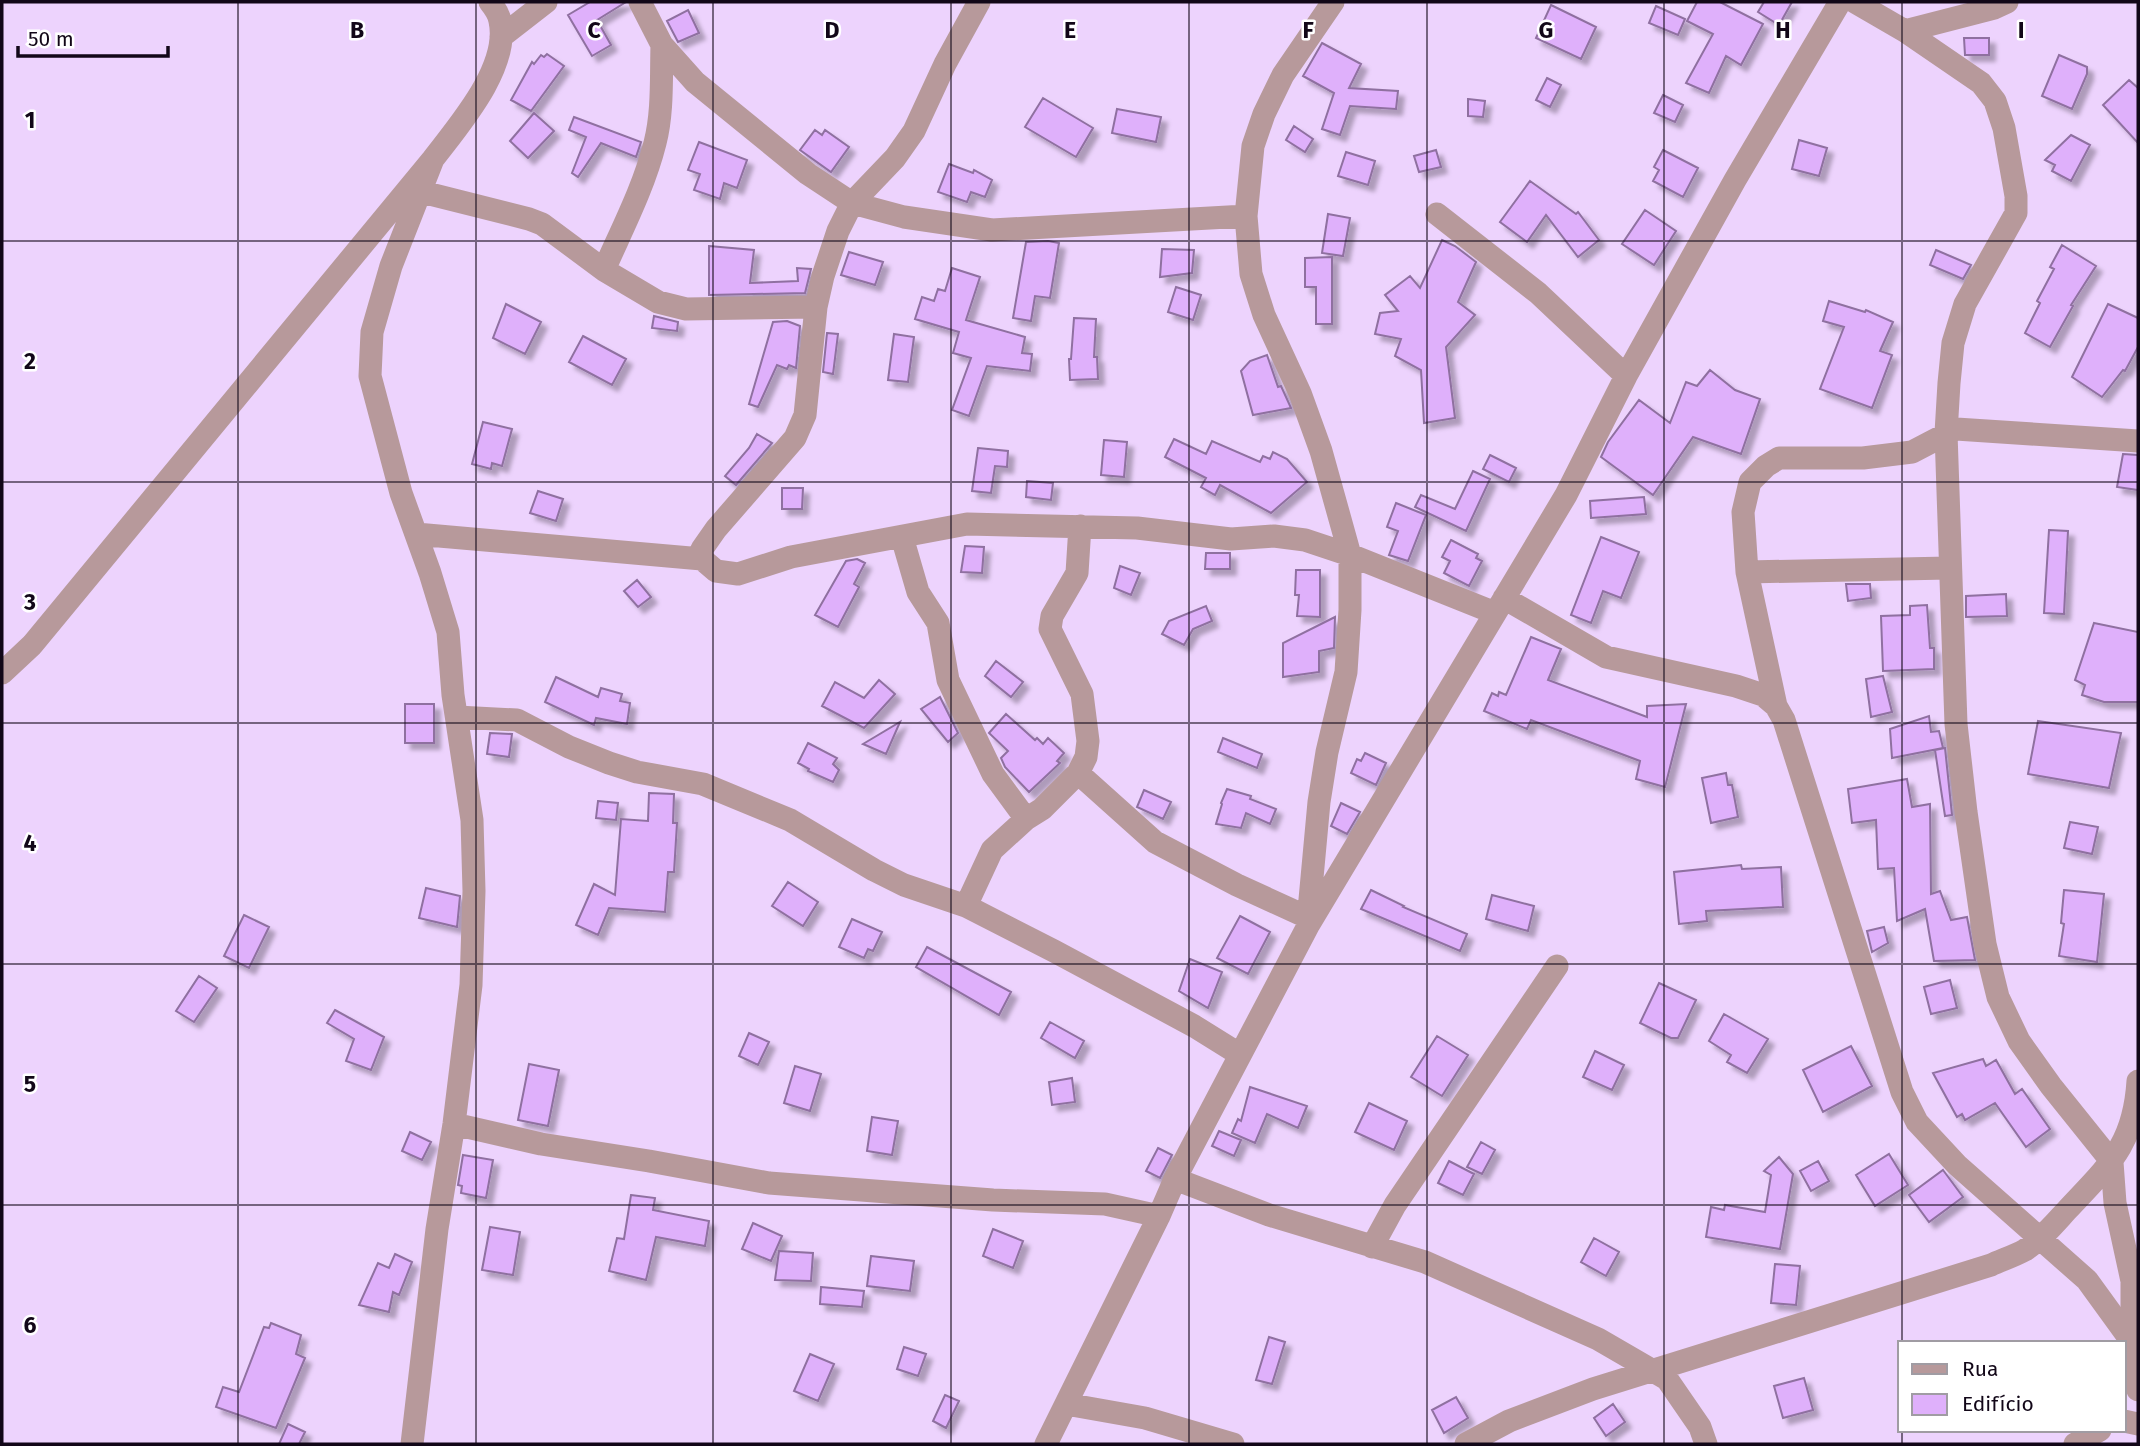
<svg xmlns="http://www.w3.org/2000/svg" width="2140" height="1446" font-family="'Fira Sans',sans-serif">
  <style>
    .building { fill: #dfb0fb; stroke: #8f70a0; stroke-width: 2; filter: url(#shadow) }
    .lines { fill: none; stroke-linecap: round; stroke-linejoin: round }
    .minor { stroke: #b7999b; stroke-width: 23 }
    .grid { fill: none; stroke: #120718; stroke-width: 2; stroke-opacity: 0.55 }
    .grid-label { font-size: 23px; text-anchor: middle; font-weight: bold; fill: #120718; stroke: #fff; stroke-width: 5; stroke-linejoin: round; paint-order: stroke }
  </style>
  <defs>
    <filter id="shadow"><feDropShadow dx="6" dy="6" stdDeviation="2" flood-color="#0004"/></filter>
  </defs>
  <rect width="100%" height="100%" fill="#edd3fd"/>
  <path class="building" d="M590 2H626L597 20 611 45 592 56 568 15Z
    M1697 2H1720L1763 24 1741 65 1726 56 1709 93 1686 83 1713 34 1687 21Z
    M1764 2H1792L1779 25 1758 12Z
    M1551 5 1596 27 1581 59 1536 38Z
    M1656 6 1685 19 1678 35 1649 23Z
    M688 10 699 33 678 42 667 21Z
    M1964 38H1989V55H1965Z
    M1322 43 1361 64 1349 88 1398 91 1396 109 1350 106 1340 135 1322 129 1334 93 1303 76Z
    M547 54 564 66 531 111 511 100 532 62 534 64 541 55 544 57Z
    M2059 55 2087 67V74L2072 109 2042 96Z
    M1547 78 1561 85 1550 107 1536 100Z
    M2129 80 2138 88V143L2103 105Z
    M1663 95 1683 105 1675 122 1654 113Z
    M1043 98 1093 128 1076 157 1025 127Z
    M1468 99 1485 101 1483 117 1468 116Z
    M1117 109 1161 117 1156 142 1112 133Z
    M534 113 554 131 528 158 510 141Z
    M574 117 641 142 636 157 601 143 578 177 572 173 586 137 569 130Z
    M1294 126 1313 139 1305 152 1286 140Z
    M815 130 822 135 825 130 849 147 831 172 800 150Z
    M2071 135 2090 145 2071 181 2052 171 2055 165 2045 160Z
    M1799 140 1827 148 1819 176 1792 169Z
    M699 142 747 160 737 188 724 183 720 199 694 190 700 174 688 170Z
    M1436 150 1441 167 1419 172 1414 156Z
    M1663 150 1698 168 1683 197 1653 181 1659 170 1654 167Z
    M1346 152 1375 161 1368 185 1338 176Z
    M949 164 973 173 974 170 992 180 985 197 971 192 967 202 938 192Z
    M1530 181 1576 214 1578 212 1599 240 1578 257 1546 215 1527 242 1500 222Z
    M1645 210 1676 231 1654 265 1622 244Z
    M1328 214 1350 218 1343 256 1322 253Z
    M1442 240 1455 246 1476 262 1458 302 1475 315 1446 347 1455 418 1424 423 1421 370 1395 356 1401 339 1375 334 1380 313 1398 311 1385 295 1410 276 1420 288Z
    M1048 241 1059 243 1050 298 1035 296 1031 321 1013 318 1026 242Z
    M2062 245 2096 266 2071 305 2073 306 2050 347 2025 333 2040 303 2037 301 2054 269 2050 267Z
    M709 246 754 250 750 283 798 281 797 268 811 269 805 293 709 295Z
    M1162 249 1194 250 1192 273 1160 277Z
    M1936 250 1971 265 1963 279 1930 265Z
    M849 252 883 262 875 285 841 275Z
    M1332 257V324H1316V287H1305V258Z
    M952 268 980 277 966 320 1025 337 1022 353 1032 354 1030 371 987 366 969 416 952 410 971 358 953 353 959 332 915 319 922 297 934 301 938 289 945 291Z
    M1176 287 1201 295 1193 320 1168 312Z
    M1829 301 1865 312 1866 310 1893 322 1880 351 1892 355 1872 408 1820 389 1844 327 1823 321Z
    M506 304 541 322 525 354 493 338Z
    M2108 304 2138 318V347L2125 371 2123 370 2102 397 2072 377Z
    M654 316 678 322 677 331 652 328Z
    M1074 318 1096 319 1094 357H1097L1098 379 1070 380 1069 359H1071Z
    M787 321 800 326 796 368 789 365 787 369 777 365 758 407 749 404 773 322Z
    M827 333 838 334 833 374 823 372Z
    M894 334 914 337 908 382 888 380Z
    M583 336 626 359 612 385 569 362Z
    M1267 355 1278 387 1281 386 1291 408 1253 415 1241 371 1250 361Z
    M1710 370 1735 390 1760 399 1741 454 1693 437 1653 495 1601 457 1608 442 1639 400 1670 423 1686 382 1697 386Z
    M483 422 512 429 502 466 492 463 491 469 472 464Z
    M757 434 772 443 736 485 725 476 749 448Z
    M1174 439 1206 454 1212 441 1260 462 1263 456 1270 459 1273 452 1287 459 1307 482 1271 513 1220 485 1215 495 1201 487 1206 478 1165 457Z
    M1104 440 1127 442 1124 477 1101 475Z
    M978 448 1008 451 1007 467 995 466 991 493 972 491Z
    M2123 454 2138 455V490L2117 487Z
    M1490 455 1516 468 1509 482 1483 469Z
    M1473 471 1490 479 1466 531 1415 507 1421 495 1455 509Z
    M1027 481 1053 483 1051 500 1026 497Z
    M782 488H803L802 509H782Z
    M538 491 563 499 556 521 530 513Z
    M1644 497 1646 514 1591 518 1590 501Z
    M1396 503 1426 515 1408 561 1389 555 1398 531 1387 527Z
    M2049 530 2068 531 2064 614 2044 613Z
    M1601 537 1639 552 1621 598 1603 591 1591 623 1571 615Z
    M1451 540 1478 554 1476 558 1482 561 1469 586 1444 573 1450 561 1442 557Z
    M965 546 984 547 982 573 961 572Z
    M1206 553H1230V569H1205Z
    M857 559 865 563 854 584 859 587 838 627 815 615 846 561Z
    M1120 566 1140 573 1131 595 1114 588Z
    M1296 570H1320V617L1297 616 1299 595H1295Z
    M637 580 651 597 638 607 624 591Z
    M1846 584H1870L1871 598 1848 601Z
    M2006 594 2007 616 1966 617V596Z
    M1927 605 1930 648H1934V669L1883 671 1881 616 1910 615V606Z
    M1206 606 1212 621 1193 629 1184 645 1162 634 1169 621Z
    M1335 617 1334 648 1319 651V672L1283 677V643Z
    M2094 623 2138 632V702H2104L2082 695 2085 685 2075 680Z
    M1531 637 1561 649 1548 680 1647 717V706L1686 704 1665 787 1636 779 1640 761 1531 720 1527 729 1484 711 1492 693 1498 696 1499 692 1506 695Z
    M996 661 1023 682 1011 697 985 676Z
    M1883 676 1892 712 1871 717 1866 679Z
    M556 677 598 697 601 688 622 694 620 701 630 703 627 724 596 718 594 725 545 702Z
    M879 680 895 694 864 728 822 706 835 682 864 698Z
    M940 697 958 733 948 742 921 709Z
    M405 704H434V743H405Z
    M1006 714 1035 740 1037 738 1043 744 1048 738 1064 753 1057 761 1060 763 1029 792 1005 767 1001 758 1008 751 989 733Z
    M1929 716 1931 732 1939 731 1943 748 1892 758 1890 729Z
    M2038 721 2121 733 2109 788 2028 774Z
    M900 722 886 754 863 744Z
    M490 733 512 734 509 757 487 754Z
    M1223 738 1262 754 1257 768 1218 752Z
    M808 743 837 758 833 764 839 770 833 782 808 771 809 769 798 763Z
    M1945 748 1952 815 1945 816 1935 750Z
    M1365 753 1386 763 1376 785 1351 773 1357 759 1361 761Z
    M1726 773 1728 785H1732L1738 817 1711 823 1702 778Z
    M1907 779 1912 807 1930 804 1931 894 1940 891 1951 920 1967 917 1975 960 1934 961 1925 909 1897 921 1894 868 1878 869 1876 820 1852 823 1848 789Z
    M1227 789 1251 796 1250 799 1276 809 1270 824 1246 813 1241 828 1216 824 1222 804 1221 803Z
    M1144 790 1171 802 1163 819 1137 807Z
    M649 793 674 794 673 823H677L674 872H668L665 912 609 908 598 935 576 925 594 884 615 895 621 819 648 821Z
    M598 801 618 803 616 820 596 818Z
    M1341 803 1360 812 1347 834 1331 826Z
    M2070 822 2098 827 2092 854 2064 848Z
    M1741 865 1742 869 1781 867 1783 907 1706 911 1707 921 1679 924 1674 872Z
    M788 882 818 902 803 926 772 906Z
    M426 888 460 896 457 927 419 918Z
    M1371 890 1404 906 1403 907 1467 934 1460 951 1361 909Z
    M2064 890 2104 894 2097 962 2059 956 2064 924 2061 923Z
    M1492 895 1534 906 1528 931 1486 919Z
    M244 915 269 927 249 968 224 956Z
    M1240 916 1270 932 1248 974 1217 958Z
    M852 919 882 932 873 951 868 949 864 958 839 947Z
    M1884 927 1888 943 1872 952 1867 931Z
    M927 947 1011 992 999 1015 916 967Z
    M1190 959 1222 972 1208 1008 1179 991Z
    M199 976 217 988 194 1022 176 1011Z
    M1950 980 1957 1008 1931 1014 1924 987Z
    M1659 983 1696 1000 1678 1038H1671L1640 1023Z
    M335 1010 384 1037 371 1070 346 1061 354 1039 327 1023Z
    M1724 1014 1768 1039 1747 1073 1727 1062 1731 1055 1709 1041Z
    M1050 1022 1084 1041 1075 1058 1041 1038Z
    M749 1033 769 1042 758 1065 739 1056Z
    M1437 1036 1468 1055 1442 1096 1411 1077Z
    M1851 1046 1872 1086 1823 1112 1803 1070Z
    M1595 1051 1624 1065 1612 1090 1583 1077Z
    M1983 1059 1986 1066 1996 1060 2015 1094 2022 1089 2050 1129 2026 1147 1995 1103 1965 1120 1962 1114 1957 1117 1933 1073Z
    M529 1064 559 1070 548 1126 518 1120Z
    M795 1066 821 1074 810 1111 784 1103Z
    M1072 1078 1075 1102 1052 1105 1049 1082Z
    M1250 1087 1307 1106 1298 1128 1267 1114 1255 1143 1232 1133 1238 1119 1241 1121Z
    M1369 1103 1407 1121 1394 1150 1355 1132Z
    M872 1117 898 1121 892 1155 867 1151Z
    M1219 1131 1241 1140 1234 1156 1212 1146Z
    M410 1132 431 1142 422 1160 402 1151Z
    M1481 1142 1495 1150 1482 1174 1467 1167Z
    M1158 1148 1172 1155 1160 1178 1146 1171Z
    M1889 1154 1908 1185 1875 1206 1856 1175Z
    M463 1155 493 1160 486 1198 461 1193 462 1186 458 1185Z
    M1779 1157 1793 1174 1780 1249 1706 1237 1711 1207 1724 1210 1725 1205 1765 1212 1771 1175 1764 1171Z
    M1449 1161 1474 1174 1463 1195 1438 1183Z
    M1818 1161 1829 1181 1811 1191 1800 1171Z
    M1943 1170 1963 1197 1929 1222 1909 1195Z
    M631 1195 655 1198 653 1210 709 1221 705 1246 656 1237 646 1280 609 1271 617 1238 624 1239Z
    M753 1223 782 1236 771 1261 742 1249Z
    M490 1227 520 1232 513 1275 482 1270Z
    M993 1229 1023 1241 1013 1268 983 1256Z
    M1594 1238 1619 1252 1606 1276 1581 1262Z
    M779 1251 813 1253 811 1281 775 1280Z
    M395 1254 412 1262 399 1295 393 1292 389 1312 359 1305 378 1263 389 1268Z
    M871 1256 914 1261 910 1291 867 1286Z
    M1775 1264 1800 1266 1796 1305 1771 1303Z
    M821 1287 864 1291 862 1307 820 1304Z
    M271 1323 301 1335 296 1354 305 1358 276 1428 216 1407 223 1387 239 1392 264 1327 269 1328Z
    M1269 1337 1285 1342 1272 1384 1256 1380Z
    M904 1347 926 1354 918 1376 897 1369Z
    M810 1354 834 1364 818 1401 794 1391Z
    M1804 1378 1813 1410 1783 1418 1774 1386Z
    M945 1395 959 1401 946 1428 933 1421Z
    M1456 1397 1468 1418 1444 1433 1432 1410Z
    M1613 1404 1625 1422 1606 1436 1594 1418Z
    M288 1424 305 1432 299 1444H279Z"/>
  <g class="lines">
    <path class="minor" d="M640 2 662 45 695 82 808 174 852 203 904 217 992 230 1246 216
      M1855 2 1905 31 1981 83 1995 101 2004 128 2016 196V213L1965 304 1953 343 1949 383 1946 433 1956 724 1966 812 1985 944 1998 997 2019 1041 2051 1086 2112 1162 2115 1203 2132 1281V1342
      M1905 31 1994 8 2007 2
      M501 37 546 2
      M422 192 529 219 542 224 604 270 658 302 686 309 816 307
      M1437 214 1538 293 1626 376
      M604 270C622 229 644 187 655 143 663 112 661 78 662 45
      M416 534 702 559 716 571 738 574 791 557 967 524 1137 528 1231 539 1274 536 1305 540 1350 555 1495 613
      M902 537 918 592 938 623 948 680 993 774 1026 819
      M702 559V549L716 529 795 438 805 415 816 307 823 276 838 231 852 203 895 158 914 131 945 64 979 2
      M1747 572 1949 568
      M1504 598 1606 657 1736 686 1763 695 1776 706 1784 720 1902 1092 1917 1122 1957 1165 2087 1280 2132 1342 2138 1390
      M2 673 32 645 433 159C459 125 510 67 500 21 499 14 494 7 490 2
      M1776 706 1747 572 1743 512 1750 482 1766 466 1779 458H1863L1912 452 1956 429 2138 441
      M457 717 517 720 569 747 609 763 637 772 703 784 790 820 874 870 904 885 966 906 1054 951 1194 1026 1239 1054
      M1078 773 1155 842 1237 885 1307 917
      M966 906 992 850 1026 819 1042 809 1078 773 1086 757 1088 741 1082 694 1050 629 1052 616 1077 573 1080 526
      M1308 921 1319 802 1327 752 1346 672 1350 610V555L1321 451 1300 393 1264 315 1251 274 1246 216 1253 146 1264 114 1283 75 1333 2
      M454 1124 541 1144 649 1161 769 1183 993 1200 1105 1204 1159 1216
      M1175 1179 1269 1215 1425 1262 1598 1339 1667 1379 1700 1427 1706 1444
      M1372 1247 1395 1205 1557 966
      M1066 1404 1145 1418 1233 1444
      M2124 1421 2138 1424
      M412 1444 437 1229 454 1124 471 985 474 891 472 820 453 695 448 632 430 573 401 493 370 376 372 332 391 266 433 159
      M1046 1444 1159 1216 1175 1179 1309 924 1566 495 1626 376 1735 180 1840 2
      M1466 1444 1509 1421 1593 1389 1991 1265C2002 1260 2014 1256 2025 1250 2042 1239 2055 1223 2068 1209 2109 1165 2134 1145 2138 1081
      M2075 1444 2100 1430"/>
  </g>
  <path class="grid" d="M238 2V1444M476 2V1444M713 2V1444M951 2V1444M1189 2V1444M1427 2V1444M1664 2V1444M1902 2V1343M2 241H2138M2 482H2138M2 723H2138M2 964H2138M2 1205H2138M1902 1430V1444"/>
  <g class="grid-label">
    <text x="357" y="38">B</text>
    <text x="594" y="38">C</text>
    <text x="832" y="38">D</text>
    <text x="1070" y="38">E</text>
    <text x="1308" y="38">F</text>
    <text x="1546" y="38">G</text>
    <text x="1783" y="38">H</text>
    <text x="2021" y="38">I</text>
    <text x="30" y="128">1</text>
    <text x="30" y="369">2</text>
    <text x="30" y="610">3</text>
    <text x="30" y="851">4</text>
    <text x="30" y="1092">5</text>
    <text x="30" y="1333">6</text>
  </g>
  <rect width="2140" height="1446" fill="none" stroke="#120718" stroke-width="7"/>
  <rect x="1898" y="1341" width="228" height="91" fill="#ffffff" stroke="#a09ca3" stroke-width="2"/>
  <rect x="1912" y="1364" width="35" height="10" fill="#b7999b" stroke="#a09ca3" stroke-width="2"/>
  <text x="1962" y="1376" font-size="21" fill="#120718">Rua</text>
  <rect x="1912" y="1394" width="35" height="21" fill="#dfb0fb" stroke="#a09ca3" stroke-width="2"/>
  <text x="1962" y="1411" font-size="21" fill="#120718">Edifício</text>
  <path d="M18 46v10h150v-10" fill="none" stroke="#120718" stroke-width="3.5"/>
  <text x="28" y="46" font-size="21" fill="#120718" stroke="#ffffff" stroke-width="5" paint-order="stroke">50 m</text>
</svg>
